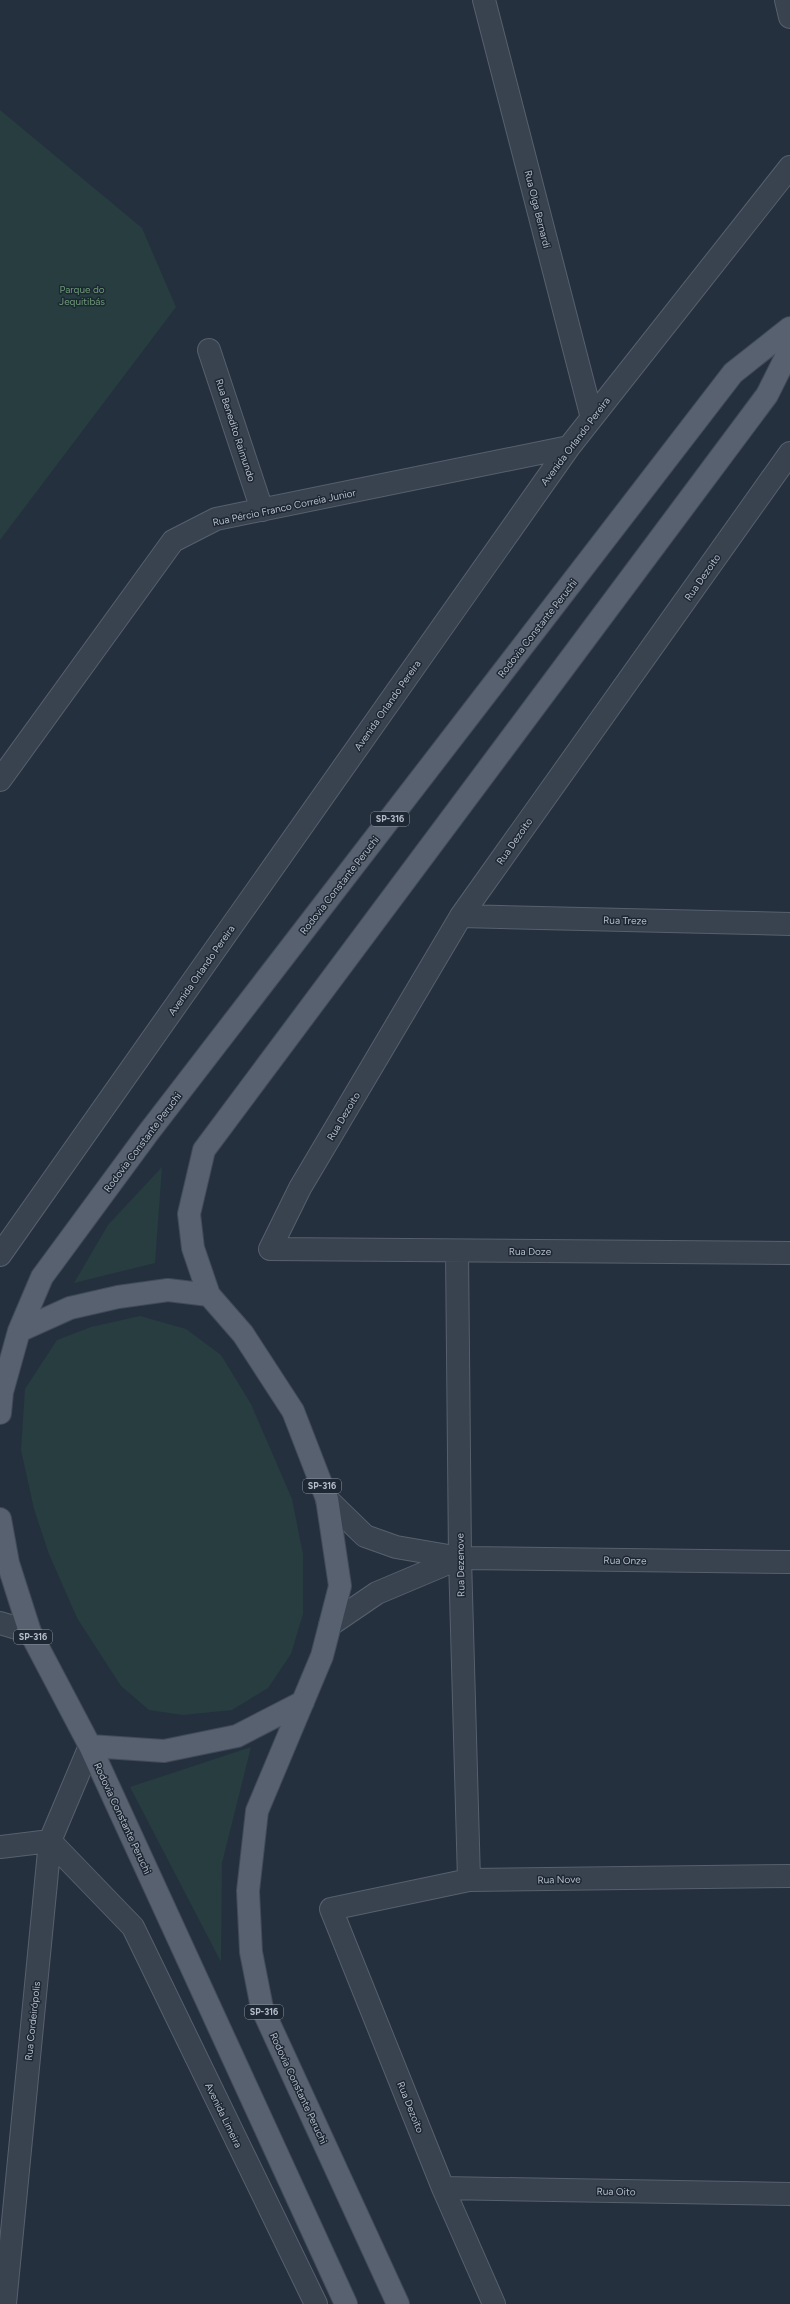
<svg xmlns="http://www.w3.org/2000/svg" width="790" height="2304" font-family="Figtree,sans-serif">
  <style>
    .green { fill: #273d40 }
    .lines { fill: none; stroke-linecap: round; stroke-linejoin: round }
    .street-casing { stroke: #57606d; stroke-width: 24 }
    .primary-casing { stroke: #424b58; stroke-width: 24 }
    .street { stroke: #39424f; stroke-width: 22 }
    .primary { stroke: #57616f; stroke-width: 22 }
    .labels { text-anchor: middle; stroke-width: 3; stroke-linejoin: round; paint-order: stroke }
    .shield { fill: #1e2734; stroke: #88909d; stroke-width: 1 }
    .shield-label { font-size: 9px; font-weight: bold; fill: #b5bdca }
    .street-label { font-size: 10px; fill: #b5bdca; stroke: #1e2734 }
    .park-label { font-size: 10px; fill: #6c9b77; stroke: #1e2734 }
  </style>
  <rect width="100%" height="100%" fill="#25303f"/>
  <path class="green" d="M0 110 142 228 176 307 0 540Z
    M162 1167 155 1263 74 1283 108 1225Z
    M140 1316 186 1329 221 1355 251 1404 292 1499 303 1554V1614L291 1654 268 1688 232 1710 183 1715 149 1710 121 1686 77 1618 49 1554 34 1509 21 1450 25 1389 57 1340 91 1327Z
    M251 1747 222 1863 221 1962 130 1787Z"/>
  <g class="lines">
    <g class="street-casing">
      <path id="street" d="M484 0 592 418
        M786 0 790 17
        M209 350 262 510
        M790 453 461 916 300 1188 270 1249 790 1253
        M0 780 173 541 216 519 569 447
        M461 916 790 924
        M457 1251 460 1558 469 1880
        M0 1255 569 447 790 167
        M327 1499 365 1536 396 1547 460 1558 790 1562
        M0 1623 30 1632
        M330 1625 377 1593 460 1558
        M50 1841 133 1927 316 2304
        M0 1847 50 1841
        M443 2188 790 2194
        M5 2304 50 1841 90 1746
        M494 2304 443 2188 331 1909 469 1880 790 1876"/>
    </g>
    <g class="primary-casing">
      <path id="primary" d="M19 1331 70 1308 118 1297 168 1290 209 1295
        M0 1413 2 1392 19 1331 42 1277 148 1133 733 373 790 328
        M0 1519 8 1563 30 1632 90 1746 346 2304
        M90 1746 164 1751 237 1736 303 1702
        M398 2304 262 2008 251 1952 248 1891 257 1811 322 1656 340 1586 327 1499 293 1411 243 1334 209 1295 193 1248 189 1214 204 1150 767 395 790 349"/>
    </g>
    <use href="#street" class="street"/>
    <use href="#primary" class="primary"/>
  </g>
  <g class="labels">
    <g class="shield">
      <rect x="371" y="812" width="38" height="14" rx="3"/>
      <rect x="303" y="1479" width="38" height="14" rx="3"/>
      <rect x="14" y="1630" width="38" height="14" rx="3"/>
      <rect x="245" y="2005" width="38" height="14" rx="3"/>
    </g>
    <g class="shield-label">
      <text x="390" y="822">SP-316</text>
      <text x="322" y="1489">SP-316</text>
      <text x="33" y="1640">SP-316</text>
      <text x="264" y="2015">SP-316</text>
    </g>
    <g class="street-label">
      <text transform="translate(538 209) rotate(76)" y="4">Rua Olga Bernardi</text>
      <text transform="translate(236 430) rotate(72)" y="4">Rua Benedito Raimundo</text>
      <text transform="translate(575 441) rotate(-53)" y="4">Avenida Orlando Pereira</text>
      <text transform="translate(284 507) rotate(-12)" y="4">Rua Pércio Franco Correia Junior</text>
      <text transform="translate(702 577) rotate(-55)" y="4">Rua Dezoito</text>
      <text transform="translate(537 628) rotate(-52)" y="4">Rodovia Constante Peruchi</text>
      <text transform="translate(387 705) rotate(-55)" y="4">Avenida Orlando Pereira</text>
      <text transform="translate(514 841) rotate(-55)" y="4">Rua Dezoito</text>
      <text transform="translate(339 885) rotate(-52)" y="4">Rodovia Constante Peruchi</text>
      <text transform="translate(625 920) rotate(1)" y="4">Rua Treze</text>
      <text transform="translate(201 970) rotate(-55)" y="4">Avenida Orlando Pereira</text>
      <text transform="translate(343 1116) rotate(-59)" y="4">Rua Dezoito</text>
      <text transform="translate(142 1142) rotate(-53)" y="4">Rodovia Constante Peruchi</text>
      <text x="530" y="1255">Rua Doze</text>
      <text transform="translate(625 1560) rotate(1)" y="4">Rua Onze</text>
      <text transform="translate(460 1565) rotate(-91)" y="4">Rua Dezenove</text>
      <text transform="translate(123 1818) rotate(65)" y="4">Rodovia Constante Peruchi</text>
      <text transform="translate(559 1879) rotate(-1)" y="4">Rua Nove</text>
      <text transform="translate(32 2021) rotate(-84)" y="4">Rua Cordeirópolis</text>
      <text transform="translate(299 2088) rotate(65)" y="4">Rodovia Constante Peruchi</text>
      <text transform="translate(411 2107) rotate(68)" y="4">Rua Dezoito</text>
      <text transform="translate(224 2115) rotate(64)" y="4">Avenida Limeira</text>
      <text transform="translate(616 2191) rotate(1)" y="4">Rua Oito</text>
    </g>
    <g class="park-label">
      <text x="82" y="293">Parque do<tspan x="82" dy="12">Jequitibás</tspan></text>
    </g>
  </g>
</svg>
